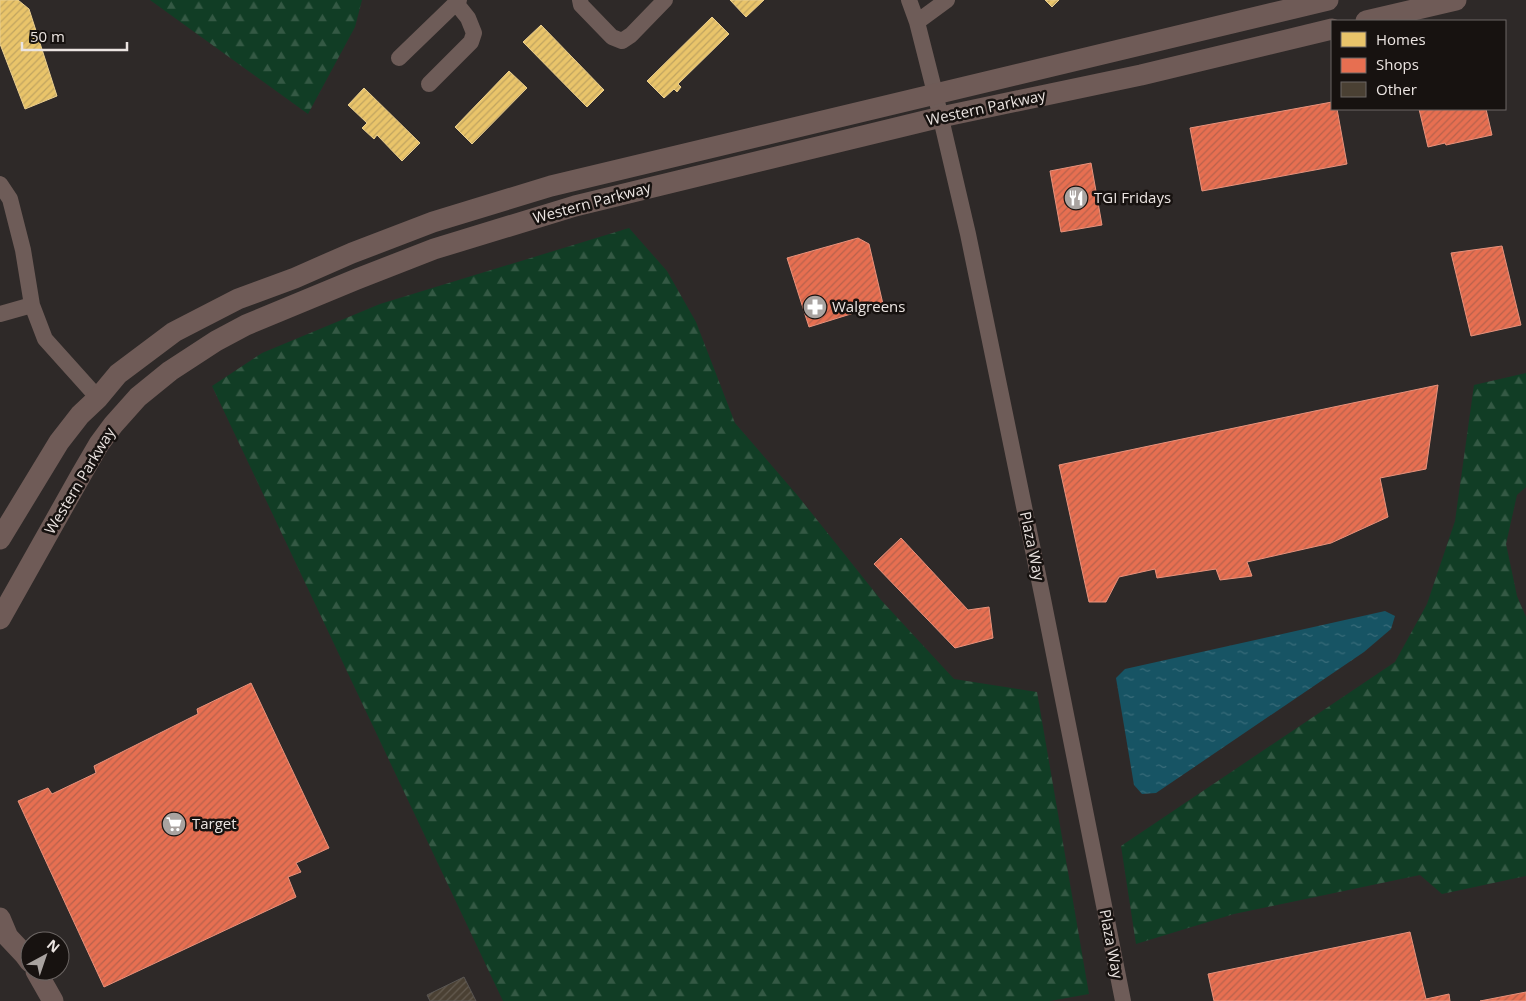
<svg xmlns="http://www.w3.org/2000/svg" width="1526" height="1001" font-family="'Open Sans',sans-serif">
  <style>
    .forest { fill: url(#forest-firs) }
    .water { fill: url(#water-ripples) }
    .homes { fill: url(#homes-hatch); stroke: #eace8e }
    .shops { fill: url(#shops-hatch); stroke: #e8927c }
    .building { fill: url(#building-hatch); stroke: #595653 }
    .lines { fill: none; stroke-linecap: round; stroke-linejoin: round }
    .minor { stroke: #6e5c58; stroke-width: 16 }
    .major { stroke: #6f5b57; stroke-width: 21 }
    .labels { text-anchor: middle; stroke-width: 5; stroke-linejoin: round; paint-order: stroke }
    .street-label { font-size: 15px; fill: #ebe4e1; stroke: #171210 }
    .poi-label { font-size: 15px; fill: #ebe4e1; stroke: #171210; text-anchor: start }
  </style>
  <defs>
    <pattern id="forest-firs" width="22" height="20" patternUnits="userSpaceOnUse" patternTransform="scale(1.25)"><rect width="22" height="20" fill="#113d25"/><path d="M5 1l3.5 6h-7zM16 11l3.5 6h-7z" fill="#345944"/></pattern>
    <pattern id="water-ripples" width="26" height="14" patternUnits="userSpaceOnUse" patternTransform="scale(1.25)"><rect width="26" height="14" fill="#175464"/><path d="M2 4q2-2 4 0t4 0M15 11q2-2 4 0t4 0" fill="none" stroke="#396c7a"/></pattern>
    <pattern id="homes-hatch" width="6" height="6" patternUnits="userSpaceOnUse" patternTransform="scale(1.25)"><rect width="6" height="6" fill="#e9c46a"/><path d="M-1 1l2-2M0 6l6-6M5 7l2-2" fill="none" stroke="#c0a460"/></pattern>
    <pattern id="shops-hatch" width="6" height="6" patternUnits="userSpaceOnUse" patternTransform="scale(1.25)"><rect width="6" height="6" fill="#e76f51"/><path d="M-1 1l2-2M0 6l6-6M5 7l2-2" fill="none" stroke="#b7624d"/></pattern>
    <pattern id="building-hatch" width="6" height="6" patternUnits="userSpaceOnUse" patternTransform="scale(1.25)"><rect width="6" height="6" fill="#4a4033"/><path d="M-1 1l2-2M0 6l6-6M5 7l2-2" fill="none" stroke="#645b50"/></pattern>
  </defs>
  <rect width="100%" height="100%" fill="#2e2928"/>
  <path class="forest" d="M150 0H362L355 27 308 114Z
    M629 228 667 271 696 322 735 423 798 496 881 600 954 679 1037 692 1089 994 1050 1001H503L212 386 262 353 380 304Z
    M1526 373V487L1517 495 1506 544 1517 596 1526 617V876L1442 894 1420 875 1234 914 1136 944 1121 846 1395 662 1427 604 1455 521 1474 385Z"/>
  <path class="water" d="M1385 611 1395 616 1391 629 1364 652 1156 793 1142 794 1134 785 1116 678 1125 669Z"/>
  <path class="homes" d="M0 0H18L29 9 57 96 25 109 0 44Z
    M730 0H764L746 17Z
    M1045 0H1059L1052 7Z
    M712 17 729 34 678 84 681 87 677 92 674 89 664 98 647 81Z
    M541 25 604 90 587 107 523 42Z
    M509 71 527 88 472 144 455 127Z
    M364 88 420 143 402 161 377 135 374 139 362 128 367 123 348 105Z"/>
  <path class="shops" d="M1332 102V109H1337L1347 164 1202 191 1190 128Z
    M1419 109H1486L1492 135 1446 145 1445 143 1428 147Z
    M1091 163 1102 225 1061 232 1050 171Z
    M858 238 869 244 883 304 809 327 787 258Z
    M1502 246 1521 325 1471 336 1451 253Z
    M1438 385 1426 469 1380 478 1388 517 1331 543 1247 562 1252 576 1220 580 1216 569 1157 578 1155 569 1119 577 1106 602H1089L1059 465Z
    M901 538 968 610 989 607 993 638 955 648 874 564Z
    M251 683 329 848 296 863 301 872 288 877 296 897 104 987 18 801 48 788 52 794 96 773 94 766 198 714 197 709Z
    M1410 932 1426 999 1449 994 1450 1001H1214L1208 974Z
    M1526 992V1001H1480Z"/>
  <path class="building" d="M464 977 476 1001H430L427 995Z"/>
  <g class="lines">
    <path class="minor" d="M580 0 581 5 612 37 622 41 631 35 665 0
      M909 0 917 22 935 93 968 234 1043 599 1123 1001
      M917 22 947 0
      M399 58 459 0
      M429 84 471 42 474 33 468 18 456 3
      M0 184 10 199 23 250 32 305 45 339 98 398
      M0 314 32 305"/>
    <path class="major" d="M1366 21 1456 0
      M0 539 59 442 80 415 98 398 118 374 174 332 238 299 295 278 352 253 433 222 551 186 1328 0
      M0 619 81 475 99 444 113 425 138 397 170 371 216 341 246 325 357 279 434 249 575 206 941 117 1141 75 1332 29
      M0 918 8 937 24 954 30 962
      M36 971 53 1001"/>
  </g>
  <defs>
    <g id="restaurant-disc" transform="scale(1.25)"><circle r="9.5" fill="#a9a3a0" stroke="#171210"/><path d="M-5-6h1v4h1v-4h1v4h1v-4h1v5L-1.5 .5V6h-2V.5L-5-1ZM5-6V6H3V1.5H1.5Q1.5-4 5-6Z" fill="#fff"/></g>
    <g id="pharmacy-disc" transform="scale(1.25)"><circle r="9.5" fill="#a9a3a0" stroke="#171210"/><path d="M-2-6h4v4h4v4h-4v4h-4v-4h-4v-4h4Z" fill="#fff"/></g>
    <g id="supermarket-disc" transform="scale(1.25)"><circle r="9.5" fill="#a9a3a0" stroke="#171210"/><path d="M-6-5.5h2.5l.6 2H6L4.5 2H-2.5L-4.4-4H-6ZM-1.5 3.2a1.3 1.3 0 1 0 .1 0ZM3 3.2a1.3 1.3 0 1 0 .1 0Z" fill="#fff"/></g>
  </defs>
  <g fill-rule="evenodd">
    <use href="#restaurant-disc" x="1076" y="198"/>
    <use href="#pharmacy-disc" x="815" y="307"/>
    <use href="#supermarket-disc" x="174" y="824"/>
  </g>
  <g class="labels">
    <g class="street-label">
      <text transform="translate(986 108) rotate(-12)" y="5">Western Parkway</text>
      <text transform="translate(592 203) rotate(-15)" y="5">Western Parkway</text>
      <text transform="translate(80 481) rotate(-59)" y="5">Western Parkway</text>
      <text transform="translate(1032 546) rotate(78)" y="5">Plaza Way</text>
      <text transform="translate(1111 944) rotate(79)" y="5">Plaza Way</text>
    </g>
    <g class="poi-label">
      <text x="1094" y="203">TGI Fridays</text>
      <text x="832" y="312">Walgreens</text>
      <text x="192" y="829">Target</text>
    </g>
  </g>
  <rect x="1331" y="20" width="175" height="90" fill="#171210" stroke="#6c6664"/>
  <rect x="1341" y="32" width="25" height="15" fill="#e9c46a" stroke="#6c6664"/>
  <text x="1376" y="45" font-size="15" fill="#ebe4e1">Homes</text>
  <rect x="1341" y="58" width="25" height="15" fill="#e76f51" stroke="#6c6664"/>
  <text x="1376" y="70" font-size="15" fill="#ebe4e1">Shops</text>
  <rect x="1341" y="82" width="25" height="15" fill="#4a4033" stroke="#6c6664"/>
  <text x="1376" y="95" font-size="15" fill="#ebe4e1">Other</text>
  <g transform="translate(45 956) rotate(40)"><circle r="24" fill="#171210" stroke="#6c6664"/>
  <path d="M0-4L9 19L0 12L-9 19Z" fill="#a9a3a0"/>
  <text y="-8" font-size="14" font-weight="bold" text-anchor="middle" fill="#ebe4e1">N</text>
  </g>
  <path d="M22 42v8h105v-8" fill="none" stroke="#ebe4e1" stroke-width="2.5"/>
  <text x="30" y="42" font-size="15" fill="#ebe4e1" stroke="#171210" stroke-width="4" paint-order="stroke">50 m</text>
</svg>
